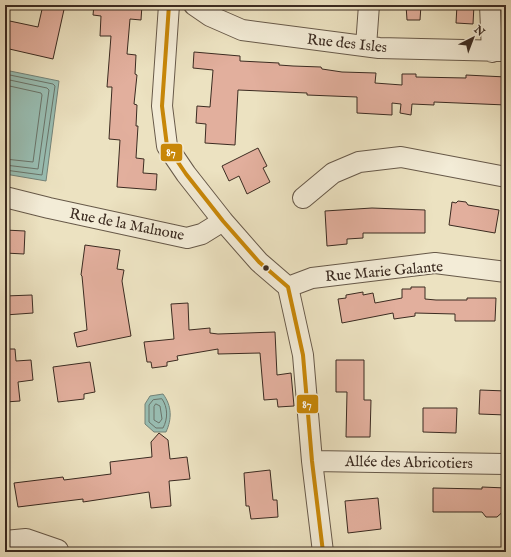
<svg xmlns="http://www.w3.org/2000/svg" width="511" height="557" font-family="'IM FELL English',serif">
  <style>
    .water { fill: #99beb3; stroke: #738379 }
    .lines { fill: none; stroke-linecap: round; stroke-linejoin: round }
    .shore { stroke: #6a746a; stroke-width: 1 }
    .building { fill: #e2af9d; stroke: #3b2b21 }
    .street-casing { stroke: #675949; stroke-width: 22 }
    .street { stroke: #f3ecd7; stroke-width: 20 }
    .bus-1-casing { stroke: #f3ecd7; stroke-width: 7 }
    .bus-1 { stroke: #c88708; stroke-width: 4 }
    .bus-dot { fill: #3b2b21; stroke: #f3ecd7; stroke-width: 1.5 }
    .labels { text-anchor: middle; stroke-width: 3.5; stroke-linejoin: round; paint-order: stroke }
    .street-label { font-size: 15px; fill: #3b2b21; stroke: #f3ecd7 }
    .line-badge { stroke: #f3ecd7; stroke-width: 1.5 }
    .badge-label { font-size: 11px; text-anchor: middle; font-weight: bold; fill: #fff }
  </style>
  <rect width="100%" height="100%" fill="#ece2c1"/>
  <filter id="stains"><feTurbulence type="fractalNoise" baseFrequency=".005" numOctaves="4"/><feColorMatrix values="0 0 0 0 .2 0 0 0 0 .09 0 0 0 0 .02 0 0 0 .5 -.17"/></filter>
  <radialGradient id="worn" r=".72"><stop offset=".6" stop-color="#630" stop-opacity="0"/><stop offset="1" stop-color="#630" stop-opacity=".3"/></radialGradient>
  <path class="water" d="M5 70 59 81 46 181 5 174Z
    M163 394C172 406 172 419 166 432H154L145 424V404L150 396Z"/>
  <g class="lines">
    <path class="shore" d="M5 74 53 84 55 86 42 175 5 170
      M5 79 47 88 49 90 38 169 5 165
      M5 85 41 93 42 95 33 162 5 159
      M162 399C168 407 168 419 163 428H156L149 422V405L153 400Z
      M156 404 160 406 162 419 159 423 154 420V407Z"/>
  </g>
  <path class="building" d="M43 5H65L53 59 5 48V20L38 27Z
    M94 5H142L141 20 130 19 127 54 136 55 135 74 137 75 134 104 137 105 136 126H138L136 158 144 159 143 173 157 174 156 190 117 187 120 140 109 139 112 87H107L111 36H100L101 16 93 15Z
    M406 5H421L420 20H407Z
    M457 5H474L473 24 456 23Z
    M194 52 240 56V61L279 63V65L293 66 321 67 322 69 342 72 376 73 375 83 402 85V74H416V77L466 78V75L506 77V105L434 102V105L412 104 411 115 400 113 401 104 392 103V115L357 113V97L307 95V93L238 90 235 145 205 143 206 124 196 123 197 106 210 107 213 70 193 68Z
    M258 148 267 166 263 168 270 182 247 194 239 176 229 181 222 166Z
    M458 201 466 202 468 205 499 210 495 233 449 225 452 202 456 203Z
    M372 208 425 210V233H363V238L347 239V244L327 246 325 211Z
    M5 230 25 231 24 254 5 253Z
    M85 245 120 250 117 269 124 270 122 281 131 336 77 347 74 333 87 330 82 276 81 275Z
    M411 287H425V299L436 300H467V298H496L495 321H455V314L415 313V316L394 319 393 313 342 323 338 299 346 298V295L363 292V295L373 293 375 303 402 298V289H411Z
    M32 295 33 313 5 315V296Z
    M188 303 189 330 210 328V333L218 334 275 332 277 375 291 373 294 406 278 407 277 399 264 400 260 353 218 354V349L177 356 178 360 167 362V366L152 368 151 362H147L144 342 174 339 171 304Z
    M5 349H15L16 361 31 360 33 380 18 382 20 401 5 402Z
    M336 360H364V400H371L370 437H346L347 392H336Z
    M90 362 95 392 84 394V399L58 402 53 367Z
    M480 390 506 391V415L479 414Z
    M423 408H457L456 433 423 432Z
    M159 433 168 440 170 459 187 457 190 479 169 481 171 506 151 508 149 492 83 502V499L18 507 14 483 63 477 64 480 111 474 110 462 152 457 151 442Z
    M270 470 273 500H277L278 517 251 519 249 506H246L244 473Z
    M482 487 506 488V509L497 517H486L482 512H433V488L482 489Z
    M378 498 381 529 348 533 345 501Z"/>
  <g class="lines">
    <g class="street-casing">
      <path id="street" d="M169 5 162 106 167 146 186 174 223 221 259 262 288 287 303 355 312 461 323 552
        M194 5 210 16 242 30 379 48 506 51
        M490 5 492 52
        M366 46 369 5
        M5 197 49 208 187 238 202 234 223 221
        M303 198 333 173 359 162 401 157 506 177
        M288 287 312 278 435 263 506 272
        M312 461 506 464
        M5 541 26 539 58 550"/>
    </g>
    <use href="#street" class="street"/>
    <g class="bus-1-casing">
      <path id="bus-1" d="M169 5 162 106 167 146 186 174 223 221 259 262 288 287 303 355 312 461 323 552"/>
    </g>
    <use href="#bus-1" class="bus-1"/>
  </g>
  <circle class="bus-dot" cx="266" cy="268" r="3.5"/>
  <g class="labels">
    <g class="street-label">
      <text transform="translate(347 43) rotate(6)" y="5">Rue des Isles</text>
      <text transform="translate(127 224) rotate(11)" y="5">Rue de la Malnoue</text>
      <text transform="translate(384 271) rotate(-5)" y="5">Rue Marie Galante</text>
      <text transform="translate(409 462) rotate(1)" y="5">Allée des Abricotiers</text>
    </g>
  </g>
  <g class="line-badge">
    <rect x="160" y="143" width="23" height="19" rx="4" fill="#c88708"/>
    <rect x="296" y="394" width="23" height="20" rx="4" fill="#c88708"/>
  </g>
  <g class="badge-label">
    <text x="171" y="156">87</text>
    <text x="307" y="408">87</text>
  </g>
  <rect width="511" height="557" fill="none" stroke="#ece2c1" stroke-width="20"/>
  <rect x="6" y="6" width="499" height="545" fill="none" stroke="#3b2b21" stroke-width="2"/>
  <rect x="10" y="10" width="491" height="537" fill="none" stroke="#3b2b21"/>
  <g transform="translate(473 38) rotate(42)" stroke="#f3ecd7" stroke-width="3" paint-order="stroke">
  <path d="M0-3L7 15L0 10L-7 15Z" fill="#3b2b21"/>
  <text y="-6" font-size="11" font-weight="bold" text-anchor="middle" fill="#3b2b21">N</text>
  </g>
  <rect width="100%" height="100%" filter="url(#stains)"/>
  <rect width="100%" height="100%" fill="url(#worn)"/>
</svg>
